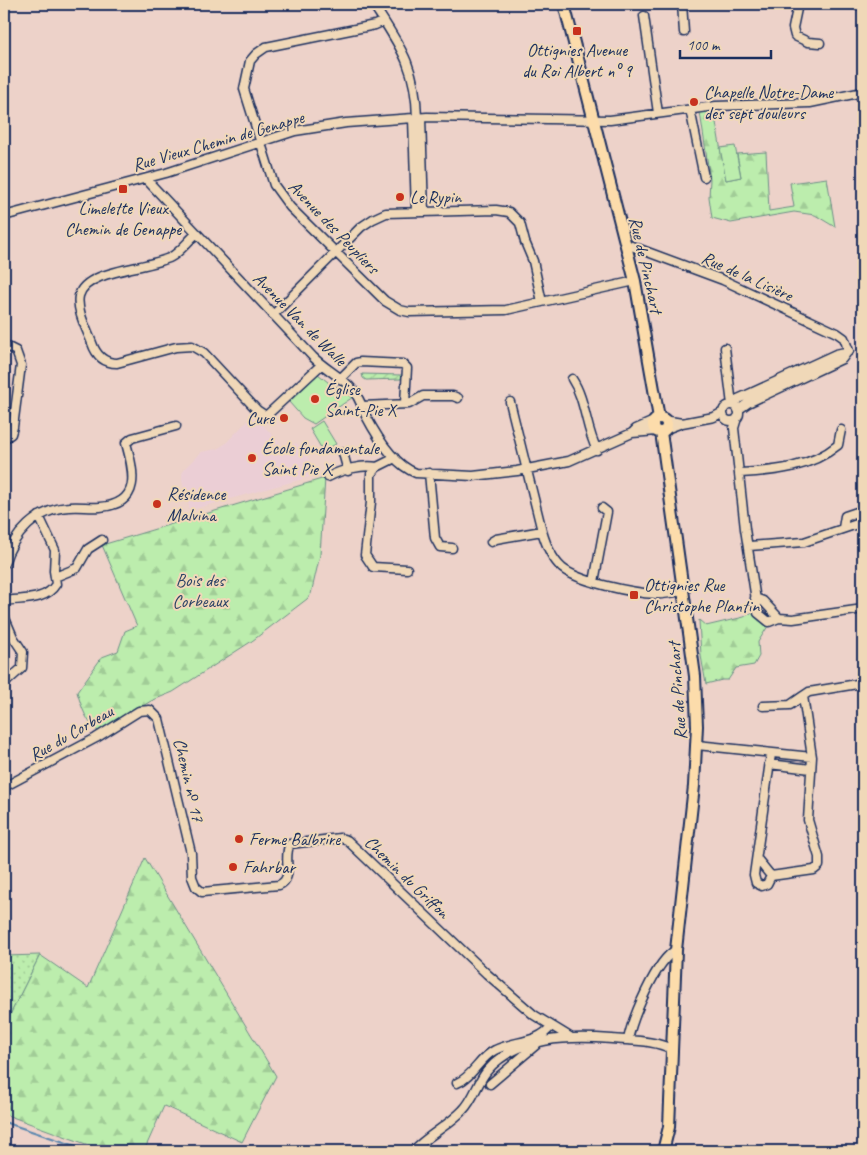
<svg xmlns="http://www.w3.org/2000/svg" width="867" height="1155" font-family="Caveat,sans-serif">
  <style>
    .built { fill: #ebced5 }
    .grass { fill: url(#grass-dots); stroke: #6c8e86 }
    .forest { fill: url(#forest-firs); stroke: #6c8e86 }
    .park { fill: #bcedad; stroke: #6c8e86 }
    .garden { fill: url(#garden-furrows); stroke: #6c8e86 }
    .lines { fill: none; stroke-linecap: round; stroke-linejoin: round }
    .stream { stroke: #5b87af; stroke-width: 2 }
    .minor-casing { stroke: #1b2f5e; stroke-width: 11 }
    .major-casing { stroke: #1b2f5e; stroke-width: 14 }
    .minor { stroke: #f0d8b8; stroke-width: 8 }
    .major { stroke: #fcdcab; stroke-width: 10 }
    .poi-dot { fill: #c8321e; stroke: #f0d8b8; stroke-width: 2 }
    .labels { text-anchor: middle; stroke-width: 4; stroke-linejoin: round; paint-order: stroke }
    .poi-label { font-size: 18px; fill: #1b2f5e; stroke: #f0d8b8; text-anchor: start }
    .street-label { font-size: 18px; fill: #1b2f5e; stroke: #f0d8b8 }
    .park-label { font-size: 18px; fill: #2b4266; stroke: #f0d8b8 }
  </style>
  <defs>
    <pattern id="grass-dots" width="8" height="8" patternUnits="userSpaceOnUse" patternTransform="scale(1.25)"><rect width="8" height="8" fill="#bcedad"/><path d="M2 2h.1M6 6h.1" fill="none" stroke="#a1cc97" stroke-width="1.8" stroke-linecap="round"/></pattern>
    <pattern id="forest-firs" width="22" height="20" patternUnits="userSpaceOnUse" patternTransform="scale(1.25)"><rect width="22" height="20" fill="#bcedad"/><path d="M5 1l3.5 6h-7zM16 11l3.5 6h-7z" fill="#a1cc97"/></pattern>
    <pattern id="garden-furrows" width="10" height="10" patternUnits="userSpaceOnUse" patternTransform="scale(1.25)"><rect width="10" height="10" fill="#bcedad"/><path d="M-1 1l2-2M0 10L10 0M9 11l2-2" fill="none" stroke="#a1cc97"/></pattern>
  </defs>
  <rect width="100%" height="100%" fill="#edd2c9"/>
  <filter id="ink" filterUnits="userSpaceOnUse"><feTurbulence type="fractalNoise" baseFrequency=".02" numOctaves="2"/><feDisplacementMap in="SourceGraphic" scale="10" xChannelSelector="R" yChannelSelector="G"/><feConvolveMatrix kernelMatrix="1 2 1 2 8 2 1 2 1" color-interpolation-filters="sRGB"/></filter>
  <g filter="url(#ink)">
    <path class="built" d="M253 415 287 450 296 443 305 452 317 475 190 510 182 481V474L184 469 201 452 217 449 225 444Z"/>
    <path class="grass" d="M40 955 4 1027V956Z"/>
    <path class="forest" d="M714 111 726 180 741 177 737 154 766 152 769 211 794 207 790 183 827 178 835 227 815 215 794 212 731 223 712 218 709 197 710 179 700 112Z
      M325 478 320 555 311 594 307 599 252 641 173 692 151 701 99 732C86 722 82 708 77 692L102 657 118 651 125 631 137 626 102 545Z
      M753 612 768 626 758 642 759 656 754 665 736 668 728 680H722L706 684 701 656 699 620 706 626 744 617Z
      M145 858 276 1076 242 1142 164 1106 144 1151H105L4 1114V1027L40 955 88 988Z"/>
    <path class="park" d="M735 146 741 177 726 180 720 148Z
      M318 374 334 387C343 385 350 388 353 397L314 424 303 418 289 402Z
      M322 421 336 444 323 451 310 429Z"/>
    <path class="garden" d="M362 374 402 375 401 379 366 380 363 378Z"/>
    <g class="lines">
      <path class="stream" d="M4 1122 91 1151"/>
      <g class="minor-casing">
        <path id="minor" d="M373 4C400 46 416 66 417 118
          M682 4 684 32
          M798 4 793 28 795 36 808 42 820 43
          M854 4 863 6
          M644 16 658 113
          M384 21 375 25 266 47 256 54 250 61 244 89 274 185 290 207 385 301 400 310 409 312 506 310 635 281
          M690 109 704 177
          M413 118 416 212
          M421 118 424 212
          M146 179 313 357C325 369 342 377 352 389 359 396 362 407 366 416 377 437 394 465 416 473L473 476 517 471 569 461 632 433 657 431
          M4 216 166 173 295 131 346 123 427 117 610 120 716 106 810 103 863 92
          M196 234C188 241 180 252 171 257 149 269 85 269 79 296 76 310 87 330 92 343 96 355 104 363 117 363L176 347 192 346 204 353 257 410 266 416 321 365
          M626 244 723 280 837 333 844 338 849 351
          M273 315 361 227 373 219 386 213 496 210 509 212 520 223 525 242 533 261 542 302
          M4 345 16 351 21 365 13 427 11 434 4 439
          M725 348 732 405
          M340 379 356 363 361 362 403 364 407 368 405 403
          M572 379C586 400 585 427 597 450
          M510 402 542 531C546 545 551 558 562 568 579 582 633 593 656 594 664 595 674 592 683 591
          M734 405 738 399 836 354 849 351
          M723 413a8 8 0 1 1 16 0a8 8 0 1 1-16 0Z
          M362 406 409 404 423 396H453L458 398
          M738 410 748 403 842 359 848 351
          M737 418 734 428 745 529 758 613 769 622 779 618 793 619 863 609
          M664 420 682 423 714 417 723 412
          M666 429 682 423
          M632 433 636 429 654 421
          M343 453 348 471
          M395 458 377 467 371 474V502L365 555 373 567 407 569
          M429 473 435 538 440 547 452 548
          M740 473C775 471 810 468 838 445L841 430
          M328 477C341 470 363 464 377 467
          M843 528 845 516 863 510
          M491 542 496 539 542 531
          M749 546 804 542 863 522
          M4 564C13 534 37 509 69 507 80 506 90 508 100 507 142 504 134 472 126 443L132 438 176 426
          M55 577 77 568 88 549 102 540
          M594 582 607 512 602 508
          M755 598 763 601 779 618
          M4 601C22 598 45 602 56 584L54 571 55 550 39 516
          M4 616 13 637 23 652 22 668 4 684
          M763 706 790 705 803 696
          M697 745 812 757
          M769 764 811 769
          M4 787 96 738 139 711 150 710 159 719 191 853 192 877 196 887 202 892 279 885C295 878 282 858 290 844L340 838 347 840 487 974 534 1015 570 1037
          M758 860 771 876 767 884 762 886 756 883 754 875 771 754
          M771 876 814 870 819 866V857L808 820 812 757 803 696 809 692 863 683
          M628 1040C632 1019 656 960 676 950
          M457 1083C473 1077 479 1058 495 1050 512 1041 540 1043 551 1026
          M490 1084 536 1045
          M413 1151C428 1135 448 1126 463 1110 474 1099 477 1083 487 1071 516 1036 571 1036 612 1039 631 1041 655 1040 671 1049"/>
      </g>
      <g class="major-casing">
        <path id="major" d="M564 4 635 281 659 418
          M653 425a7 7 0 1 1 14 0a7 7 0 1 1-14 0Z
          M661 432 695 676 697 726 694 786 676 950 669 1127 663 1151"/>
      </g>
      <use href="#minor" class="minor"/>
      <use href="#major" class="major"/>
    </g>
  </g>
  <g class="poi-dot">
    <rect x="572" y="26" width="10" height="10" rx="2.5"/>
    <circle cx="694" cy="102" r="5"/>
    <rect x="118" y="184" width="10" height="10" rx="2.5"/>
    <circle cx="400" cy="197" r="5"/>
    <circle cx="315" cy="399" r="5"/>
    <circle cx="284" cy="418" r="5"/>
    <circle cx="252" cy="458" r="5"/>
    <circle cx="157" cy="504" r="5"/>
    <rect x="629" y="590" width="10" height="10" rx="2.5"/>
    <circle cx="239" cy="839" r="5"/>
    <circle cx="233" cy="867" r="5"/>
  </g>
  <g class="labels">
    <g class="poi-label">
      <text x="577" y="56" text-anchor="middle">Ottignies Avenue<tspan x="577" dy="21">du Roi Albert n° 9</tspan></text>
      <text x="704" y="98">Chapelle Notre-Dame<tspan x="704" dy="21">des sept douleurs</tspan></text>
      <text x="410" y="203">Le Rypin</text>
      <text x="123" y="214" text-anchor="middle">Limelette Vieux<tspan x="123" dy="21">Chemin de Genappe</tspan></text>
      <text x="325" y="395">Église<tspan x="325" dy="21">Saint-Pie X</tspan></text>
      <text x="274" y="424" text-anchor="end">Cure</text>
      <text x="262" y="454">École fondamentale<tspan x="262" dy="21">Saint Pie X</tspan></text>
      <text x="167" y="500">Résidence<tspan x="167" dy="21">Malvina</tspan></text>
      <text x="644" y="591">Ottignies Rue<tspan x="644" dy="21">Christophe Plantin</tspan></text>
      <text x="249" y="845">Ferme Balbrire</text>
      <text x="243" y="873">Fahrbar</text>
    </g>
    <g class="street-label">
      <text transform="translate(218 141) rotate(-16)" y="6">Rue Vieux Chemin de Genappe</text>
      <text transform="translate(334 227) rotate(46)" y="6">Avenue des Peupliers</text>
      <text transform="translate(646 265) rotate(77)" y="6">Rue de Pinchart</text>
      <text transform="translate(747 276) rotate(24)" y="6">Rue de la Lisière</text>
      <text transform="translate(300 319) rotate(45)" y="6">Avenue Van de Walle</text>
      <text transform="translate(677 691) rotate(-94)" y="6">Rue de Pinchart</text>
      <text transform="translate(71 733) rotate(-30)" y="6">Rue du Corbeau</text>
      <text transform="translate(189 780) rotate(77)" y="6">Chemin nᵒ 17</text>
      <text transform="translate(407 877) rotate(44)" y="6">Chemin du Griffon</text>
    </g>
    <g class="park-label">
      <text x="200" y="586">Bois des<tspan x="200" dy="21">Corbeaux</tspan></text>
    </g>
  </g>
  <rect width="867" height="1155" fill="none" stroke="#f0d8b8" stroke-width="20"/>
  <rect x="10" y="10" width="847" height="1135" fill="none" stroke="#1b2f5e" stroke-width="2" filter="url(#ink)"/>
  <path d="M680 50v8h91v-8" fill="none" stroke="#1b2f5e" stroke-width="2.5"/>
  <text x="687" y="50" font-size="15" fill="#1b2f5e" stroke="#f0d8b8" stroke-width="4" paint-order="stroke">100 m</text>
</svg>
